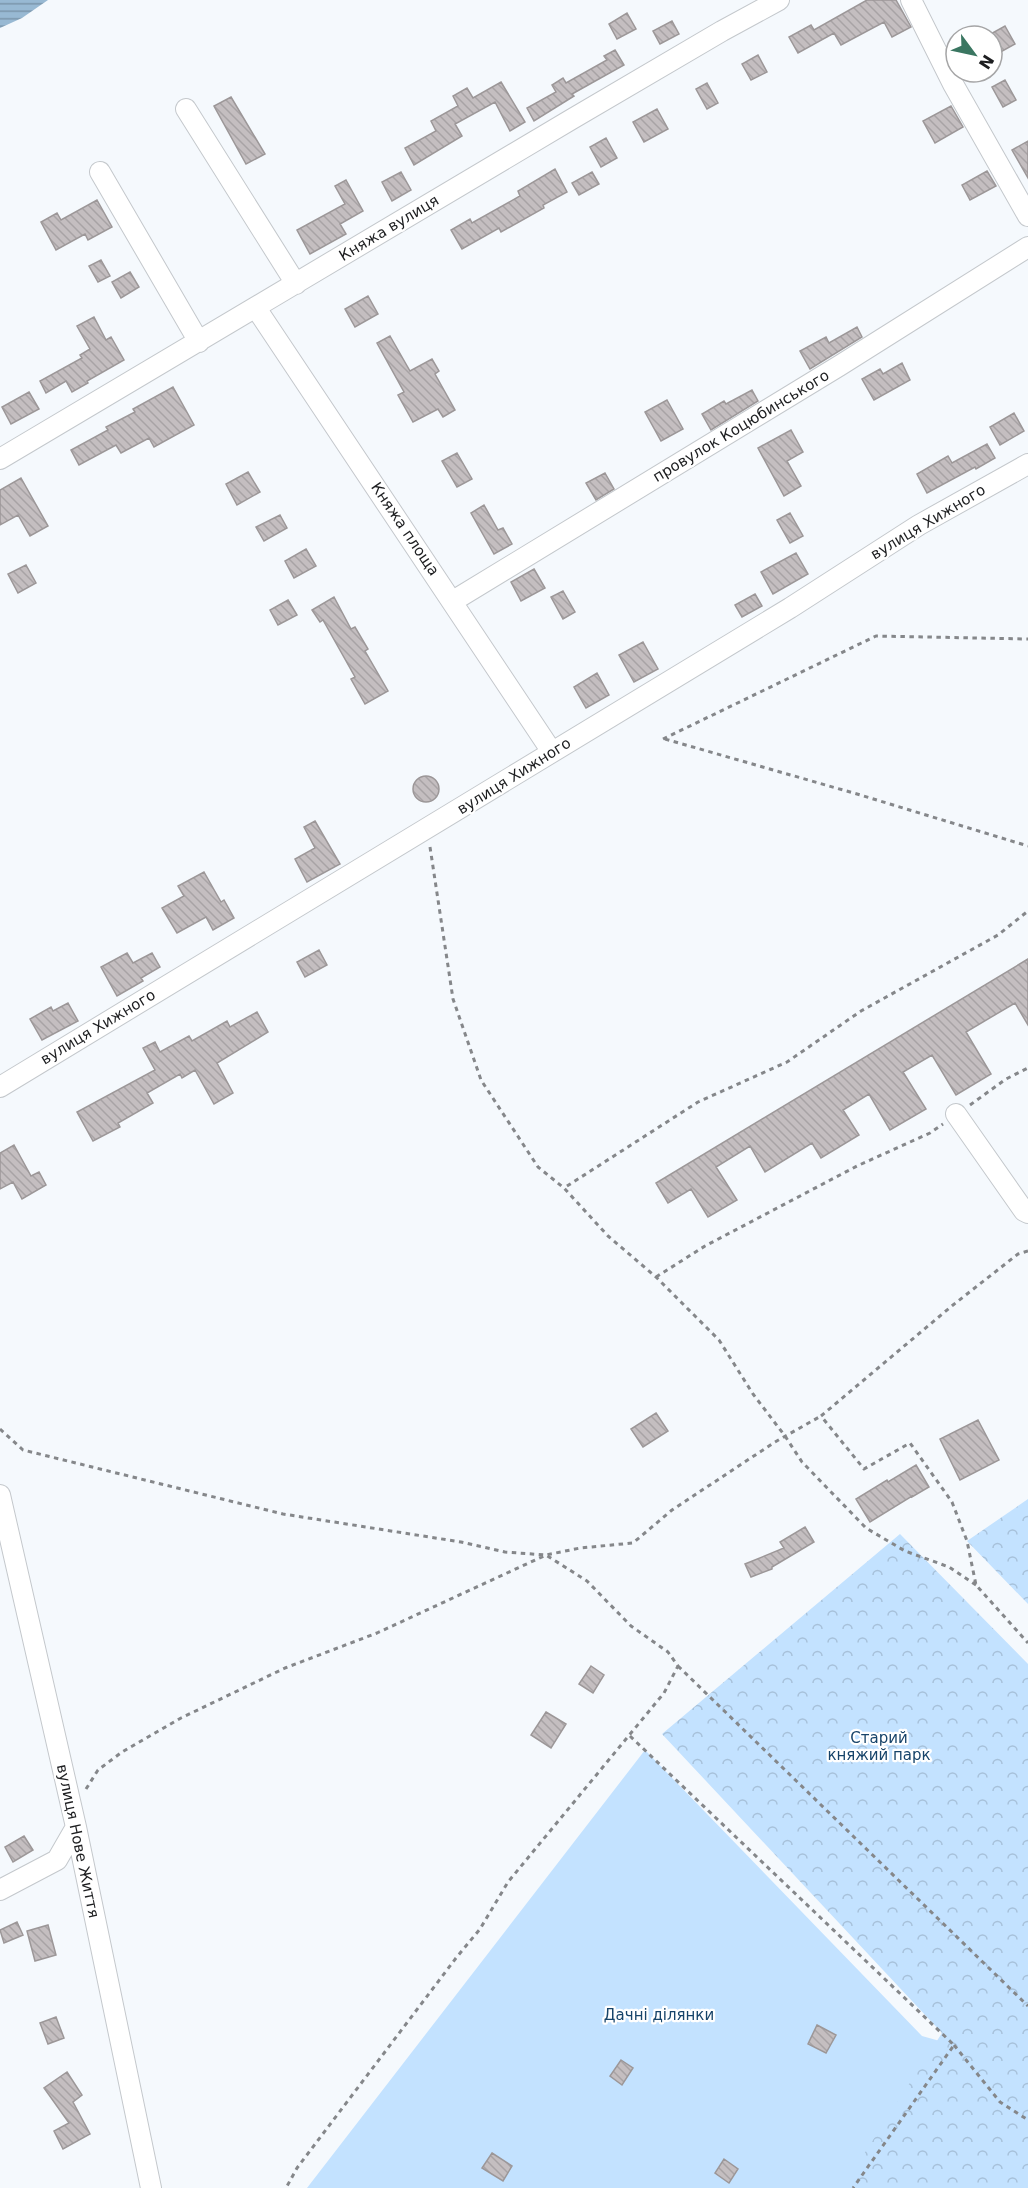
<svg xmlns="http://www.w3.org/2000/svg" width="1028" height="2188" font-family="'DejaVu Sans',sans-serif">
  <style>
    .green { fill: #c3e2ff }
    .park { fill: url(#park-crowns) }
    .water { fill: url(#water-rules) }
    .building { fill: url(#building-back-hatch); stroke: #9c9798; stroke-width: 1.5 }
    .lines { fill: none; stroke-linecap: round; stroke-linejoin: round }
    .street-casing { stroke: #c4c8cc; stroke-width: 22 }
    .path { stroke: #85878a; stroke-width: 3; stroke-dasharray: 4.5 4.5; stroke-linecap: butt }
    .street { stroke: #fff; stroke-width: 20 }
    .labels { text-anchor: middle; stroke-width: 4.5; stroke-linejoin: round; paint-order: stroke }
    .street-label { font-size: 15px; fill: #1d1e20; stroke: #fff }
    .park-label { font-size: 15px; fill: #17446a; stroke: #fff }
  </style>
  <defs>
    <pattern id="park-crowns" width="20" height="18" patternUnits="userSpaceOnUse" patternTransform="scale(1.5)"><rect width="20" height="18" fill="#c3e2ff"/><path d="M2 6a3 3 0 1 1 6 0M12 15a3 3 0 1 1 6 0" fill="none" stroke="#a7c1da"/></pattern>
    <pattern id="water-rules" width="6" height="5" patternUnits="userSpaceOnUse" patternTransform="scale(1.5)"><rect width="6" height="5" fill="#98b9d3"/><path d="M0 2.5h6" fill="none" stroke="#7b96ab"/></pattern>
    <pattern id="building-back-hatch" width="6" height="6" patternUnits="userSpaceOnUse" patternTransform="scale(1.5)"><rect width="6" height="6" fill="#c4bec0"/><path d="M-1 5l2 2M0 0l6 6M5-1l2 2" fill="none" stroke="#a8a3a5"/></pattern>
  </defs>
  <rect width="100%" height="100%" fill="#f5f9fd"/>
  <path class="green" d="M645 1750 922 2036 954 2045 853 2188H307Z"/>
  <path class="park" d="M1028 1499V1604L967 1541Z
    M900 1534 1028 1664V2188H842L942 2033 662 1734Z"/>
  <path class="water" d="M0 0H48L22 18 0 28Z"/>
  <path class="building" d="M867 0H896L911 27 892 37 884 22 841 45 834 33 798 53 789 37 811 25 814 30Z
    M627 13 636 29 617 39 609 24Z
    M672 21 679 34 660 44 653 31Z
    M1005 26 1015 44 997 54 992 45V36H987Z
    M615 50 624 65 572 94 574 96 534 121 527 108 556 92 552 85 563 78 566 83 607 60 604 56Z
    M758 55 767 72 751 80 742 64Z
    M1005 80 1016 100 1003 107 992 87Z
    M501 82 525 122 510 131 495 102 455 124 462 136 414 165 405 148 436 131 431 121 458 106 453 96 467 88 473 98Z
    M707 83 718 103 707 109 696 89Z
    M231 97 265 154 246 164 214 106Z
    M951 106 963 127 935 143 923 121Z
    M657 109 668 129 644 142 633 122Z
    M606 138 617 158 601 167 590 147Z
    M1028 141V178L1012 150Z
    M555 169 567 192 543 205 544 208 501 232 499 228 462 249 451 230 470 219 472 223 520 196 518 191Z
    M987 171 996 186 970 200 962 185Z
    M401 172 411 190 392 201 382 182Z
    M592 172 599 184 579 195 572 183Z
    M346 180 363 211 340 224 346 234 310 254 297 230 345 204 335 186Z
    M97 200 112 227 88 240 85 234 56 250 41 222 57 213 61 220Z
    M101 260 110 276 98 282 89 266Z
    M130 272 139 287 121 298 112 282Z
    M368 296 378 314 355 327 345 309Z
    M94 317 106 340 111 337 124 360 87 381 88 383 72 392 66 381 46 393 40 381 82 358 80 355 90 349 77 326Z
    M857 327 862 337 810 369 800 351 826 337 829 343Z
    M390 336 410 371 432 359 439 371 435 374 455 410 443 417 438 409 413 422 398 395 404 392 377 343Z
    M902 363 910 380 874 400 862 379 880 369 883 374Z
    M173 387 194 425 154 447 149 438 121 453 116 445 79 465 71 450 108 430 106 427 135 412 133 409Z
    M752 390 758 401 711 430 702 414 724 401 726 404Z
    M29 392 39 409 11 424 2 407Z
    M667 400 683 429 661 441 645 412Z
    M1014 413 1024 431 1000 445 990 427Z
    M791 430 803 452 787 461 801 486 784 496 758 448Z
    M987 444 995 458 976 469 975 467 927 493 917 474 948 456 952 463Z
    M457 453 472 479 457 487 442 461Z
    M248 472 260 492 237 505 226 484Z
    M605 473 614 489 596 500 586 483Z
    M21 478 48 526 30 536 18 515 0 525V490Z
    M484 505 498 530 503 528 512 544 494 554 471 513Z
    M790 513 803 536 790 543 777 520Z
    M280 515 287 528 264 541 256 527Z
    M306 549 316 566 294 578 285 561Z
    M796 553 808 574 773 594 761 572Z
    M26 565 36 583 18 593 8 574Z
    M534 569 545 588 521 601 511 582Z
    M563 591 575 612 563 619 551 597Z
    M755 594 762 606 742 617 735 605Z
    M334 597 351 629 355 627 368 649 365 651 388 691 365 704 351 679 355 677 323 620 320 622 312 610Z
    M288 600 297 615 278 625 270 610Z
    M643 642 658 669 634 682 619 655Z
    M597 673 609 695 586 708 574 687Z
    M413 789a13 13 0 1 1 26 0a13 13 0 1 1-26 0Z
    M315 821 340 864 307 882 295 859 315 848 304 827Z
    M204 872 221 902 224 900 234 918 213 930 206 917 177 933 162 908 184 896 178 886Z
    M319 950 327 965 305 977 297 962Z
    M127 953 133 963 152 953 160 967 141 978 143 981 117 996 101 967Z
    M1028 959V1025L1015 1003 966 1032 991 1074 956 1095 932 1055 903 1072 926 1109 890 1130 869 1094 843 1110 859 1135 821 1158 812 1143 765 1172 750 1146 716 1167 737 1200 708 1217 691 1189 668 1203 656 1183Z
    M68 1003 78 1021 42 1040 30 1019 51 1007 53 1011Z
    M257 1012 268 1032 217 1063 233 1093 214 1104 195 1070 182 1078 180 1074 147 1093 153 1103 118 1123 120 1127 93 1141 77 1112 155 1070 143 1048 155 1042 160 1052 189 1036 192 1041 227 1021 230 1027Z
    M14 1145 31 1176 39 1172 46 1185 22 1199 13 1182 0 1189V1153Z
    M656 1413 668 1431 643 1447 631 1429Z
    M978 1420 999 1460 960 1480 940 1439Z
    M916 1465 929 1487 912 1497V1496L870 1522 856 1499 887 1480 888 1482Z
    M805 1527 814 1542 772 1567V1569L751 1577 745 1564 784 1548 780 1542Z
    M591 1666 604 1675 593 1693 579 1684Z
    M546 1712 566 1724 551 1748 531 1735Z
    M24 1836 33 1850 13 1862 5 1847Z
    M17 1922 23 1935 4 1943 0 1930Z
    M48 1925 56 1955 35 1961 27 1931Z
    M56 2017 64 2038 48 2044 40 2023Z
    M817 2025 836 2035 826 2053 808 2044Z
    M621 2060 633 2068 622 2085 610 2076Z
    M67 2072 82 2095 73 2102 90 2134 63 2149 54 2131 69 2123 44 2088Z
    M492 2153 512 2166 503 2181 482 2168Z
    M724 2159 738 2169 729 2183 715 2173Z"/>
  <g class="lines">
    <g class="street-casing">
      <path id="street" d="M911 0 953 84 1028 216
        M186 109 296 284
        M100 172 199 342
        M256 308 552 752
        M0 459 572 119 722 31 779 0
        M453 601 839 366 1028 247
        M0 1087 790 608 919 525 1028 464
        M956 1114 1024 1211 1028 1213
        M0 1495 76 1827 151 2188
        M0 1890 57 1860 76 1827"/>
    </g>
    <path class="path" d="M663 739 876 636 1028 639
      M665 739 857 794 1028 846
      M430 847 453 999 481 1080 538 1167 564 1188
      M970 1105 1006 1079 1028 1068
      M1028 1251 1018 1254 953 1305 821 1416 864 1469 910 1443 952 1502 967 1541 976 1585 1028 1643
      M656 1277 705 1246 857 1166 930 1133 943 1124
      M0 1429 23 1450 283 1514 461 1542 505 1552 546 1555 587 1581 631 1626 668 1652 678 1666 664 1693 508 1882 480 1929 456 1958 297 2168 286 2188
      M976 1585 949 1567 905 1551 866 1528 802 1462 785 1436 753 1394 719 1340 656 1277 608 1236 564 1188 698 1102 787 1062 861 1011 998 935 1028 911
      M678 1666 1028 2006
      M630 1736 954 2045 853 2188
      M86 1789 98 1770 122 1752 181 1718 285 1668 377 1633 546 1555 580 1548 633 1543 672 1510 775 1442 821 1416
      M954 2045 1000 2102 1028 2120"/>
    <use href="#street" class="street"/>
  </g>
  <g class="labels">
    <g class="street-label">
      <text transform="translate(389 228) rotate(-31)" y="5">Княжа вулиця</text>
      <text transform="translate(741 426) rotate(-31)" y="5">провулок Коцюбинського</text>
      <text transform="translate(928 522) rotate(-31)" y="5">вулиця Хижного</text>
      <text transform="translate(405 529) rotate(56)" y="5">Княжа площа</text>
      <text transform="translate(514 776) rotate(-32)" y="5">вулиця Хижного</text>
      <text transform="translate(98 1027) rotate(-31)" y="5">вулиця Хижного</text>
      <text transform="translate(78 1841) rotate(78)" y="5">вулиця Нове Життя</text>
    </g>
    <g class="park-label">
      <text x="879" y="1743">Старий<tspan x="879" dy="17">княжий парк</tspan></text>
      <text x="659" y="2020">Дачні ділянки</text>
    </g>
  </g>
  <g transform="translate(974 54) rotate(123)"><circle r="28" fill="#ffffff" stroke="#a5a5a6" stroke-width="1.5"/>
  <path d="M0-4.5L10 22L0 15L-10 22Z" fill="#3a7661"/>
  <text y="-9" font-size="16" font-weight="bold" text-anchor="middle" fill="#1d1e20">N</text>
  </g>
</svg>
